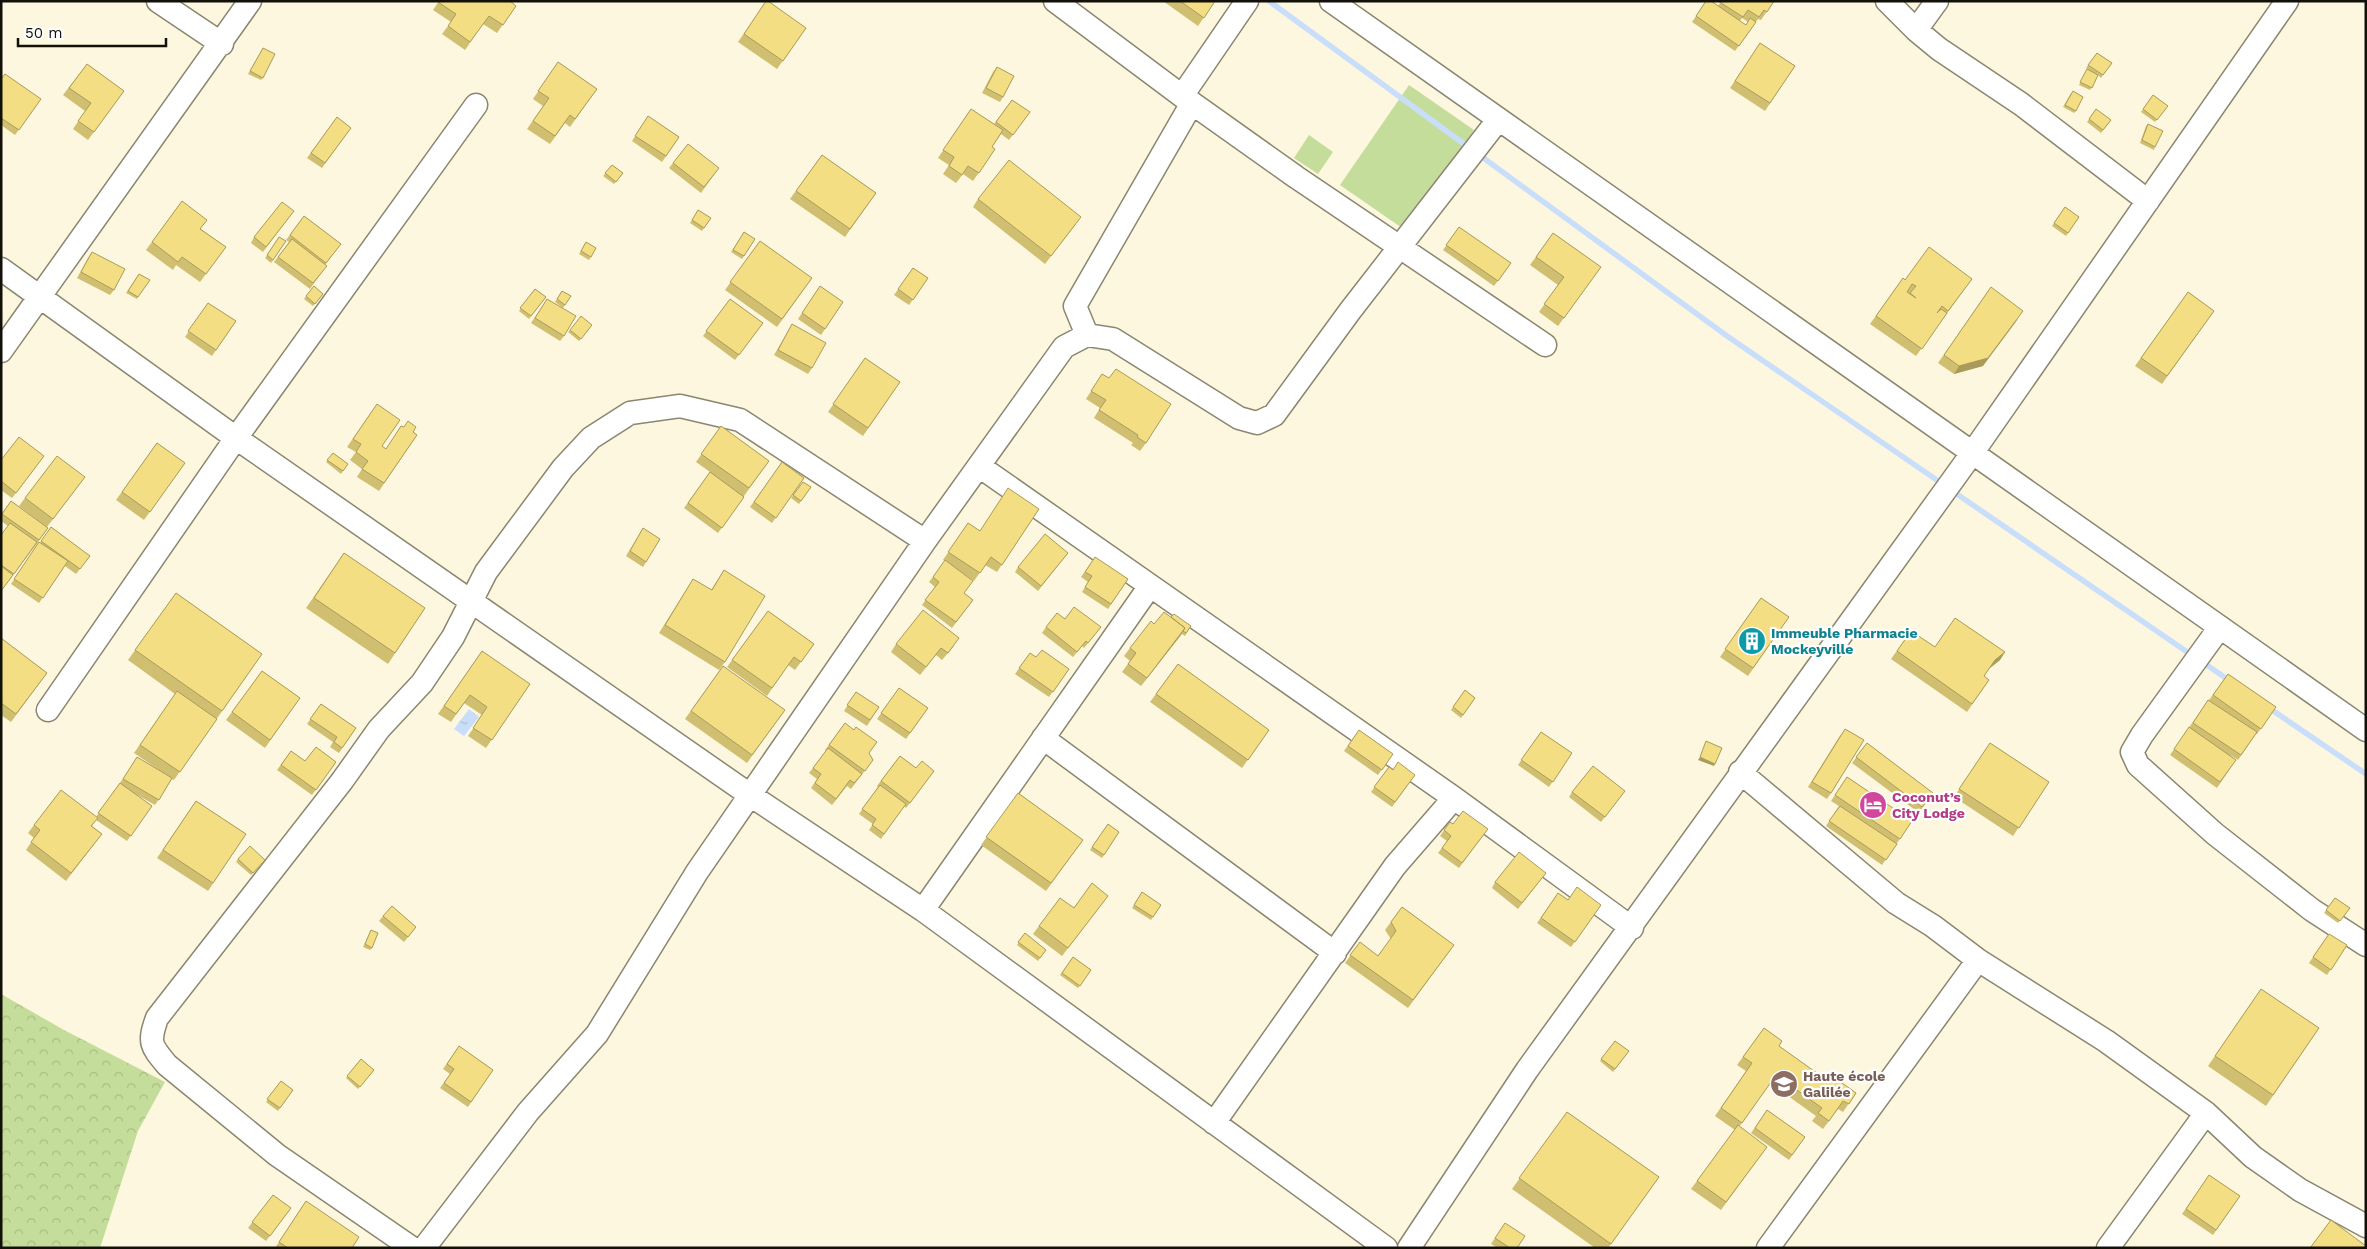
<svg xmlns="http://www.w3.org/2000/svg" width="2367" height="1249" font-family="'Work Sans',sans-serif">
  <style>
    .forest { fill: url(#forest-crowns) }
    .pitch { fill: #c5dd9b }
    .water { fill: url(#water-ripples) }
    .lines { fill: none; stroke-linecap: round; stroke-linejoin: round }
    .stream { stroke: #c9defb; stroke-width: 5.5 }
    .street-casing { stroke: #8b8670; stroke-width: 25 }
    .street { stroke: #fff; stroke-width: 22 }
    .wall { fill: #d1bf71; fill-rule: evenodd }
    .shaded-wall { fill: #aa9b5c }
    .building { fill: #f3de83; stroke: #aa9b5c; fill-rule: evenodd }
    .labels { text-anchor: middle; stroke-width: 4.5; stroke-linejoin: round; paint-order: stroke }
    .culture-label { font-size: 14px; font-weight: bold; fill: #0d838f; stroke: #fff; text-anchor: start }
    .hotel-label { font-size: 14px; font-weight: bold; fill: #b23c85; stroke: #fff; text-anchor: start }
    .education-label { font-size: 14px; font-weight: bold; fill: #785e54; stroke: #fff; text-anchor: start }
  </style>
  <defs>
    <pattern id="forest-crowns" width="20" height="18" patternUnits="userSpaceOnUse" patternTransform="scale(1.25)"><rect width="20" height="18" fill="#c5dd9b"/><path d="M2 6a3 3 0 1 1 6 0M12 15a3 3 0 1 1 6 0" fill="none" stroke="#a8bd84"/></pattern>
    <pattern id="water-ripples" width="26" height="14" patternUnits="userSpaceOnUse" patternTransform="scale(1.25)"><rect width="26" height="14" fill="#c9defb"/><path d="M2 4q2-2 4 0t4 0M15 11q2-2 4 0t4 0" fill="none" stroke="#acbdd6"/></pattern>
  </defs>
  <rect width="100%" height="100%" fill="#fcf7de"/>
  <path class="forest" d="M1 994 64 1030 165 1082 138 1131 100 1248H1Z"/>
  <path class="pitch" d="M1409 85 1474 130 1405 230 1340 185Z
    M1309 135 1333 152 1318 174 1294 158Z"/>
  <path class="water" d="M469 709 479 717 464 736 454 729Z"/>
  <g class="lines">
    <path class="stream" d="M1269 1 1471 149
      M1478 154 1727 336 1944 485
      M1951 490 2193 656
      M2201 661 2230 681
      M2269 708 2366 774"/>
    <g class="street-casing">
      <path id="street" d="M158 1 222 44
        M1055 1 1182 96 1296 177 1545 345
        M1331 1 2366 730
        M1887 1 1916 30
        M1937 1 1916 30 1939 49 2021 104 2148 201
        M1182 96 1247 1
        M1 269 236 438 750 795 923 910 1386 1248
        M1087 335 1075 306 1192 103
        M1 351 250 1
        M979 466 1454 798 1632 928
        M2220 627 2142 735 2132 752 2138 765 2215 834 2312 910 2366 945
        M48 710 236 438 476 105
        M1043 738 1335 953
        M1740 772 1896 903 1933 926 1978 960 2106 1041 2206 1113 2253 1157 2300 1190 2366 1226
        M923 910 1150 586
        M1214 1123 1395 866 1454 798
        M412 1248 277 1155 167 1065C151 1046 148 1043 157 1018L342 781 379 729 422 683 453 637 486 572 563 468 591 438 630 413 680 406 740 420 925 541
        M424 1248 528 1112 597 1034 697 872 925 541 1064 347 1087 335 1113 339 1239 418 1257 423 1274 415 1350 311 1498 120
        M1409 1248 1527 1070 1973 452 2287 1
        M1768 1248 1978 960
        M2108 1248 2206 1113"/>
    </g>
    <use href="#street" class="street"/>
  </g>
  <path class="wall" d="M439 1 516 6 497 33 483 24 465 50 442 34 451 22 433 10Z
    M766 1 806 28 777 69 738 42Z
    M1163 1H1215L1198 26Z
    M1706 1 1718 6 1720 3 1717 1H1774L1761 20 1758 19 1735 51 1692 22ZM1742 18 1748 22 1746 25 1740 21Z
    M1760 43 1795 66 1765 111 1730 88Z
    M263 48V78L261 80 248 74Z
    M2097 53 2112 63 2101 78 2098 75 2090 90 2079 85 2087 69 2095 74 2086 68Z
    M558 62 597 89 570 127 565 123 550 144 527 129 543 106 533 99Z
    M87 64 124 91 88 140 73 129 85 111 63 95Z
    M997 67 1003 97 1000 102 982 93 993 72Z
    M1 79 41 99 15 135 1 125Z
    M2071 93 2076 111 2074 113 2063 107Z
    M2153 95 2168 106 2155 122 2141 112Z
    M1012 100 1030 112 1009 140 1001 134 992 147 995 149 973 181 963 174 956 183 943 174 949 165 938 158 971 109 994 124Z
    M2096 109 2111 120 2101 133 2087 122Z
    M648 116 679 137 662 162 632 141Z
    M337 117 351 128 322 168 307 158Z
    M2148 124 2155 147 2154 150 2140 143 2146 126Z
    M822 155 876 193 845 237 790 199Z
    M673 163 719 168 701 193 669 168Z
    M612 165 623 173 614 184 603 176Z
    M978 199 1076 224 1045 264 973 207Z
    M182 201 201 229 226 247 200 282 176 265 173 270 146 250Z
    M2065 207 2079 217 2066 236 2052 226Z
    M698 210 711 218 702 231 690 223Z
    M290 216 263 252 251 243 254 237Z
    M304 216 341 244 325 265 323 271 310 289 274 262 289 242 286 240Z
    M1459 227 1511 263 1494 286 1443 250Z
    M744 232 755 239 742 259 731 252Z
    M1553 233 1601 267 1558 326 1539 312 1558 285 1530 265Z
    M279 237 286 241 271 263 265 258Z
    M760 241 812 278 777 327 725 290Z
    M586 242 596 248 589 260 579 254Z
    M92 252 114 290 110 295 77 278 88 258Z
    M913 268 928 278 909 305 894 295Z
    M139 274 138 297 137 299 126 293Z
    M1903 278 1905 280 1972 279 1916 356 1870 324Z
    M314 286 323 294 313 306 304 299Z
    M820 286 843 302 821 335 798 319Z
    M1991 287 1983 366 1954 374 1938 363Z
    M535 289 546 297 529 319 519 311Z
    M562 291 571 296 563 308 555 302Z
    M2188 292 2214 311 2162 384 2135 366Z
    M547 299 564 336 560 341 531 323Z
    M730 299 763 323 735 360 703 336Z
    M208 303 236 321 212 356 185 337Z
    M792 324 812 368 808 374 774 355Z
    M590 328 579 341 568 332 570 330Z
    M865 358 900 382 863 436 828 412Z
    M1102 374 1146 443 1140 451 1131 445 1133 443 1094 418 1100 408 1086 399Z
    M377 404 382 446 386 449 413 432 417 435 379 491 357 477 362 469 350 460 356 452 347 447Z
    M721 426 769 461 744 496V497L718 533 684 508 710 472 696 462Z
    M157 443 185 463 144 520 116 500Z
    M333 453 348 464 341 474 326 462Z
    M44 456 12 498 1 490V460Z
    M782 462 804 478 772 523 750 507Z
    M803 482 811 487 799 504 791 498Z
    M79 485 47 527 48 528 36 545 1 591V535L8 526 1 521V514L11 501 47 527 19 506 25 498Z
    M1039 509 997 572 985 565 974 581 958 570 964 593 973 600 952 628 922 605 935 587 929 582 945 561 943 560 968 523 980 531Z
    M51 527 90 556 76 574 65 566 39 603 11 584 39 542 40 543Z
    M643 528 646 562 643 567 626 556Z
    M344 553 425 608 388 664 306 608Z
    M1068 553 1038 591 1015 572 1018 567Z
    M1095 557 1128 579 1108 609 1082 592 1088 582 1081 577Z
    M724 570 725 662 719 670 659 633 693 579 711 590Z
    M176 593 262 654 174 780 172 779 155 805 132 792 152 806 127 841 96 820 92 826 102 834 66 881 26 850 34 838 28 833 34 825 96 817 120 783 137 757 162 772 134 753 175 694 128 660Z
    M1761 598 1789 617 1748 676 1720 657Z
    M768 611 814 644 795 670 788 665 767 696 727 667Z
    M1171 617 1191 626 1185 636 1182 634 1141 686 1122 672 1130 661 1124 656 1130 648 1154 624Z
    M1065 619 1101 627 1084 648 1082 646 1073 657 1042 633 1046 627Z
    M1911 631 1935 647 2005 652 2000 660 1990 668 1984 676 1989 680 1967 712 1891 659Z
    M1 638 47 673 11 722 1 715Z
    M896 644 954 646 942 660 936 655 920 675 891 652Z
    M482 651 530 684 486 748 468 736 482 715 464 703 451 722 438 714Z
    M1030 653 1036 657 1069 669 1049 697 1015 674Z
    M1178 664 1269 730 1242 768 1150 702Z
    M723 666 785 710 747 763 685 719Z
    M262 671 300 698 265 748 226 720Z
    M2228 674 2276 707 2257 734H2256L2238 760 2229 754 2236 760 2217 788 2170 755 2208 700H2209Z
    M899 688 928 708 906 739 877 719Z
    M1465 690 1475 698 1461 718 1451 710Z
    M856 692 879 707 867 726 844 711Z
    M321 704 356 728 339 753 330 747 333 742 307 724Z
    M845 723 854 730 873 760 851 789 847 786 832 805 811 788 817 779 809 773 826 751 825 750Z
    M1359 730 1393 754 1378 775 1344 751Z
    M1541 732 1572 753 1549 787 1518 765Z
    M1841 734 1831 793 1827 799 1808 787Z
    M1867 743 1933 793 1919 813 1852 763Z
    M1990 743 2049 782 2013 836 1954 797Z
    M291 751 305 761 336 762 312 795 277 770Z
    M900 756 916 768 934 771 906 808 904 806 881 839 869 830 873 824 859 814 878 787 877 786Z
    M1389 767 1393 770 1415 775 1392 807 1371 792Z
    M1847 777 1912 821 1882 865 1826 826 1839 806 1831 801Z
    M1625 791 1601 822 1569 797 1572 792Z
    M1018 793 1083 840 1046 891 981 845Z
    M196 801 246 834 208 891 157 858Z
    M1450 822 1453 824 1488 829 1459 868 1438 853 1447 841 1440 836Z
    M1108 824 1119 832 1102 858 1090 850Z
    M238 859 265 860 251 875 236 862Z
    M1546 873 1518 909 1492 888 1495 882Z
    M1142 892 1161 905 1151 920 1132 908Z
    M1558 893 1568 900 1601 905 1571 947 1537 923Z
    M1108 896 1062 956 1033 934 1039 926 1074 908Z
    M2335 898 2350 908 2338 923 2324 913Z
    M1402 907 1454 945 1408 1008 1345 963 1360 942 1378 956 1391 939 1385 930Z
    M383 916 416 927 404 942 379 921Z
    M371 930 372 948 370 950 363 947Z
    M1025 933 1046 950 1038 961 1017 945Z
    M2329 934 2347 945 2327 975 2309 963Z
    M1073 957 1091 970 1078 988 1060 975Z
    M2261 989 2319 1028 2266 1106 2208 1066Z
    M1764 1028 1779 1046 1828 1081 1856 1093 1843 1112 1838 1109 1823 1129 1812 1121 1816 1116 1770 1083 1739 1127 1767 1147 1721 1210 1691 1189 1735 1130 1715 1116 1746 1071 1737 1065Z
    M1615 1041 1629 1051 1613 1072 1600 1061Z
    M459 1046 493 1070 468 1107 440 1088 450 1074 443 1069Z
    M361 1059 374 1070 358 1089 346 1078Z
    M281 1081 293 1090 278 1111 266 1102Z
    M1767 1110 1805 1137 1789 1160 1751 1133Z
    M1567 1112 1659 1177 1608 1248H1595L1512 1189Z
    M2209 1175 2240 1196 2213 1235 2182 1214Z
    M273 1195 291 1208 266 1241 248 1228Z
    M306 1201 352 1248H275Z
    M1505 1223 1517 1248H1498L1491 1244Z"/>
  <path class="shaded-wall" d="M2018 319 1983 366 1954 374 1959 366Z
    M1185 628 1180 636 1141 686 1147 678Z
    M2005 652 2000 660 1990 668 1995 660Z
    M1700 757 1715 764 1714 766 1698 760Z"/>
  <path class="building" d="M439 1H510L516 6 503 25 489 16 470 42 448 26 456 14 438 2Z
    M766 1H768L806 28 783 61 744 34Z
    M1180 1H1215L1204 18Z
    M1706 1H1711L1746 25 1750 18 1756 22 1739 46 1696 16Z
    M1721 1H1774L1767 12 1764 10 1759 17 1748 10 1743 17 1721 3Z
    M1760 43 1795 66 1770 103 1735 81Z
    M263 48 275 54 263 78 250 71Z
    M2097 53 2112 63 2103 75 2088 65Z
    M558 62 597 89 575 119 570 115 555 136 533 121 549 98 538 91Z
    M87 64 124 91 94 132 78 121 91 103 69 88Z
    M997 67 1014 76 1003 97 986 88Z
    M2087 69 2098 75 2092 88 2080 82Z
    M5 74 41 99 19 130 1 118V79Z
    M2073 91 2083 97 2076 111 2065 105Z
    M2153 95 2168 106 2157 120 2143 109Z
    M1012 100 1030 112 1013 135 996 122Z
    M971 109 1003 130 992 147 995 149 979 173 968 166 962 175 949 166 954 157 943 150Z
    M2096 109 2111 120 2103 130 2089 119Z
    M648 116 679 137 666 156 635 136Z
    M337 117 351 128 325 163 311 153Z
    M2148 124 2163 131 2155 147 2142 140Z
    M688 144 719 168 704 187 673 163Z
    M822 155 876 193 850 229 796 191Z
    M1009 160 1081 217 1051 256 978 199Z
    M612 165 623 173 616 182 605 173Z
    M182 201 207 220 200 229 226 247 206 274 182 257 178 262 152 242Z
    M282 202 294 211 266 247 254 237Z
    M2065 207 2079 217 2068 233 2054 223Z
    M698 210 711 218 704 228 692 220Z
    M304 216 341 244 326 263 290 235Z
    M1459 227 1511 263 1498 281 1446 245Z
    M744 232 755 239 744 256 733 250Z
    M1553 233 1601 267 1564 318 1544 304 1564 277 1536 257Z
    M279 237 286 241 273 260 267 255Z
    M292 239 327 266 313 283 278 257Z
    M760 241 812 278 782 319 730 282Z
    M586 242 596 248 591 257 581 251Z
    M1929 247 1972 279 1948 311 1942 306 1937 313 1941 309 1947 313 1922 349 1876 316 1903 278 1905 280ZM1912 284 1916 286 1910 293 1916 298 1907 292Z
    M92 252 125 269 114 290 81 272Z
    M913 268 928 278 913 300 898 289Z
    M139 274 150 280 138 297 128 291Z
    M314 286 323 294 315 304 306 296Z
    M820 286 843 302 825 329 802 313Z
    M1991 287 2023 311 1988 358 1959 366 1944 355Z
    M535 289 546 297 531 316 520 308Z
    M562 291 571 296 565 305 557 299Z
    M2188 292 2214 311 2167 376 2141 358Z
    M547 299 576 316 564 336 535 318Z
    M730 299 763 323 739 355 706 331Z
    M208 303 236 321 216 350 188 331Z
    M581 316 592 325 581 339 570 330Z
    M792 324 826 343 812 368 778 350Z
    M865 358 900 382 868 428 833 404Z
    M1116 369 1171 404 1146 443 1137 437 1138 435 1099 410 1106 400 1091 391 1102 374 1109 378Z
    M377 404 400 420 382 446 386 449 401 426 404 427 408 421 416 427 413 432 417 435 384 483 362 469 368 461 356 452 361 444 353 439Z
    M721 426 769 461 749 488 701 454Z
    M19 437 44 456 16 493 1 481V460Z
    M157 443 185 463 150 512 122 492Z
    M333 453 348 464 343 471 327 460Z
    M57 456 85 477 53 519 25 498Z
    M782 462 804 478 776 518 754 502Z
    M710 472 744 497 722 528 688 503Z
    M803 482 811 487 801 501 793 495Z
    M1008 488 1039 509 1002 565 991 557 980 573 948 552 968 523 980 531Z
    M11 501 48 528 39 540 2 514Z
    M10 523 37 542 14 574 1 565V535Z
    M51 527 90 556 80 569 41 541Z
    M643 528 660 539 646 562 630 551Z
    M1045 534 1068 553 1041 586 1018 567Z
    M39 542 68 561 43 598 14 579Z
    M344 553 425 608 395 653 314 598Z
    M1095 557 1128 579 1111 604 1085 587 1092 576 1085 572Z
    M945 560 973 581 964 593 973 600 956 622 925 600 939 582 933 577Z
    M1 566 13 575 1 591Z
    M724 570 765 596 725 662 665 625 693 579 712 590Z
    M176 593 262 654 222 711 135 650Z
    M1761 598 1789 617 1753 668 1725 649Z
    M1074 607 1101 627 1088 643 1086 641 1077 652 1046 627 1057 613 1065 619Z
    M923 610 959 638 948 653 941 648 926 667 896 644Z
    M768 611 814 644 801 662 794 657 772 688 732 660Z
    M1164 612 1185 628 1147 678 1128 664 1136 653 1130 648 1151 621 1154 624Z
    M1174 614 1191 626 1186 633 1183 631 1185 628 1171 617Z
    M1955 618 2005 652 1995 660 1984 676 1989 680 1972 704 1897 651 1911 631 1935 647Z
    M1 638 47 673 16 714 1 703Z
    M1042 650 1069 669 1053 692 1019 668 1030 653 1036 657Z
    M482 651 530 684 492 740 473 728 487 707 470 695 456 714 444 706Z
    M1178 664 1269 730 1248 760 1156 694Z
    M723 666 785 710 752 755 691 711Z
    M262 671 300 698 270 740 232 712Z
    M2228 674 2276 707 2261 729 2213 695Z
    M899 688 928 708 910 733 881 713Z
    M1465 690 1475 698 1463 715 1453 707Z
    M177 691 217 719 180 772 140 745Z
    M856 692 879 707 870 720 847 705Z
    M2208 700 2257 732 2241 755 2193 723Z
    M321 704 356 728 342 748 334 742 337 737 310 719Z
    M845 723 854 730 856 727 877 742 869 753 873 760 865 771 829 745Z
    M2189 727 2236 760 2220 782 2174 749Z
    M1845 729 1864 740 1831 793 1812 782Z
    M1359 730 1393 754 1382 770 1348 746Z
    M1541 732 1572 753 1553 782 1521 760Z
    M1706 741 1722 748 1715 764 1700 757Z
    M1867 743 1933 793 1922 807 1856 757Z
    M1990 743 2049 782 2019 828 1959 789Z
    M316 747 336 762 316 790 281 765 291 751 305 761Z
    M828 748 862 774 854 783 850 780 836 799 815 783 821 774 813 768Z
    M900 756 916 768 922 761 934 771 910 803 881 781Z
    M137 757 172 778 159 800 123 779Z
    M1398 762 1415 775 1395 802 1374 787 1389 767 1393 770Z
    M1593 766 1625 791 1605 817 1572 792Z
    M1847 777 1912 821 1900 839 1835 795Z
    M120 783 152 806 131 836 98 813Z
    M880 785 906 804 884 834 872 825 876 819 862 809Z
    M61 790 98 818 91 826 102 834 71 873 31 842 40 830 34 825Z
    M1018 793 1083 840 1051 883 986 837Z
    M196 801 246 834 213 883 163 850Z
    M1840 806 1897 844 1886 860 1829 821Z
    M1463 811 1488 829 1462 863 1442 848 1451 836 1444 830 1450 822 1453 824Z
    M1108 824 1119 832 1104 855 1092 847Z
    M250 846 265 860 253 873 238 859Z
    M1519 852 1546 873 1522 903 1495 882Z
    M1092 883 1108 896 1068 948 1039 926 1060 898 1074 908Z
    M1577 887 1601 905 1575 942 1541 918 1558 893 1568 900Z
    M1142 892 1161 905 1153 917 1134 905Z
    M2335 898 2350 908 2340 921 2326 910Z
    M392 906 416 927 408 937 383 916Z
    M1402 907 1454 945 1413 1000 1350 955 1360 942 1378 956 1396 931 1391 922Z
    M371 930 378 933 372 948 365 944Z
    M1025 933 1046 950 1040 958 1018 942Z
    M2329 934 2347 945 2331 970 2313 957Z
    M1073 957 1091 970 1080 986 1062 973Z
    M2261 989 2319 1028 2273 1095 2215 1056Z
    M1764 1028 1782 1041 1779 1046 1828 1081 1831 1075 1856 1093 1849 1104 1843 1101 1829 1121 1818 1113 1822 1108 1776 1075 1742 1123 1721 1108 1752 1063 1743 1057Z
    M1615 1041 1629 1051 1615 1069 1601 1059Z
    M459 1046 493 1070 471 1102 444 1083 454 1069 447 1064Z
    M361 1059 374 1070 360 1087 347 1076Z
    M281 1081 293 1090 280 1108 267 1099Z
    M1767 1110 1805 1137 1792 1155 1755 1128Z
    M1567 1112 1659 1177 1611 1244 1519 1178Z
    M1738 1125 1767 1147 1726 1202 1697 1181Z
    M2209 1175 2240 1196 2216 1230 2186 1209Z
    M273 1195 291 1208 270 1236 252 1222Z
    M306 1201 359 1237 352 1248H288L279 1242Z
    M2331 1220 2366 1246 2365 1248H2310Z
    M1505 1223 1525 1236 1517 1248H1510L1495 1238Z"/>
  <defs>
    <g id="building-disc" transform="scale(1.4375)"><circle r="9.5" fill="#0f9aa8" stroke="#fff"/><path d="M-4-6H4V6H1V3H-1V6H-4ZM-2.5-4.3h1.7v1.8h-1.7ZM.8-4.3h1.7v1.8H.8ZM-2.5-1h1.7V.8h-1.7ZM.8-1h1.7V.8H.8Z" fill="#fff"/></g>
    <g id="hotel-disc" transform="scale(1.4375)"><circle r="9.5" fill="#d1479c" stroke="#fff"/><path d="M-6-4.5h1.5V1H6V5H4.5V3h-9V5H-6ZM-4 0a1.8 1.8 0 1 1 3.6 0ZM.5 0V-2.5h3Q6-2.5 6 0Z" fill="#fff"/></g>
    <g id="school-disc" transform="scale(1.4375)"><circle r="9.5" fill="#8d6e63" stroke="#fff"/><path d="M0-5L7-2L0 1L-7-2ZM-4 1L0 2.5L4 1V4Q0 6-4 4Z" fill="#fff"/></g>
  </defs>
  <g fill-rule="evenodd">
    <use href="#building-disc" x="1752" y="641"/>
    <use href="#hotel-disc" x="1873" y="805"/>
    <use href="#school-disc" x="1784" y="1084"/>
  </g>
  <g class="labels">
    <g class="culture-label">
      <text x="1771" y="638">Immeuble Pharmacie<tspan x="1771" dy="16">Mockeyville</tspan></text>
    </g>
    <g class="hotel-label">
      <text x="1892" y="802">Coconut’s<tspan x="1892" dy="16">City Lodge</tspan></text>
    </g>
    <g class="education-label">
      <text x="1803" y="1081">Haute école<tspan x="1803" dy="16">Galilée</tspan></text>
    </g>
  </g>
  <rect width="2367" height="1249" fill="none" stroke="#121008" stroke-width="5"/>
  <path d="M18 38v8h148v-8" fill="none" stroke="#121008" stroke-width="2.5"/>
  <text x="25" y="38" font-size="15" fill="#121008" stroke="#ffffff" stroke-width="4" paint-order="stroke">50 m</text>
</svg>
